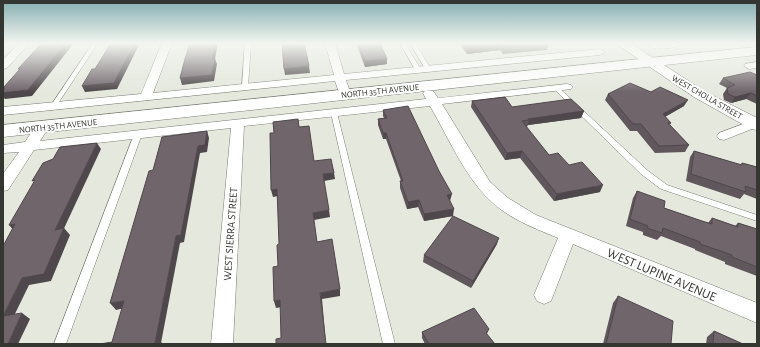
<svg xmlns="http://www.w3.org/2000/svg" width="760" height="347" font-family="'Alegreya Sans',sans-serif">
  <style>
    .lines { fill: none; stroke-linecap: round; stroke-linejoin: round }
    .service-casing { stroke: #797d72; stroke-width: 1 }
    .minor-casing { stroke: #797d72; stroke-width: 1 }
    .tertiary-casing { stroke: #797d72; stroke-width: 1 }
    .secondary-casing { stroke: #797d72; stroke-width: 1 }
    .service { fill: #fff; fill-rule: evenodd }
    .minor { fill: #fff; fill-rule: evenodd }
    .tertiary { fill: #fff; fill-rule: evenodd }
    .secondary { fill: #fff; fill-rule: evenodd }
    .wall { fill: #5f575c }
    .shaded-wall { fill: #4e474b }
    .building { fill: #6f656b; stroke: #4e474b }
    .labels { text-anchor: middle; stroke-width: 4; stroke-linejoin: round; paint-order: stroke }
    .far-street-label { font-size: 9px; fill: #343631; stroke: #fff }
    .street-label { font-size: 11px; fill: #343631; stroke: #fff }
    .near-street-label { font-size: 13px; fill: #343631; stroke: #fff }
  </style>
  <rect width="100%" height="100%" fill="#e4e8dd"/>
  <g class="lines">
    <g class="service-casing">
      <path id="service" d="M93 43H98L55 108H51L50 107Z
        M245 43H251L248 87 245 89 242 87Z
        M400 43H405L421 70 420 71H416Z
        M410 43H415L431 69 430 70H426Z
        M556 86 558 87 647 170 667 185 757 215V221L661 189 641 174 554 89V87Z
        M334 111 337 113 395 344H383L331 113Z
        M135 132H138L142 134 66 344H54Z"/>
    </g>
    <g class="minor-casing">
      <path id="minor" d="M19 43H30L7 68 3 69V60Z
        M162 43H172L153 93 334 75 325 43H335L344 74 600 49 605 52 600 55 346 80 351 95 349 98H341L335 81 3 115V107L141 94Z
        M653 43H684C679 48 654 51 649 46Z
        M757 62V68L749 69 744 66 745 64Z
        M567 84 571 85 573 87 571 89 442 104 490 182 508 198 536 215 757 303V323L573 244 551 301 544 304 537 301 534 295 558 238C539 230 520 223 503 211 469 188 450 140 430 106L244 126 233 344H211L231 128 34 150 8 190 3 191V174L19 152 3 153V145L25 142 37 124H47L49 127 40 141 426 99 423 93 425 91H433L438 98Z
        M754 120 757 121V127L724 140 719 139 717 136 719 133Z"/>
    </g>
    <g class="tertiary-casing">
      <path id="tertiary" d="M615 43H630L704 91 757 118V130L751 129 694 97Z"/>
    </g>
    <g class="secondary-casing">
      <path id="secondary" d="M757 47V55L3 137V125Z"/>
    </g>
    <use href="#service" class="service"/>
    <use href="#minor" class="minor"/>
    <use href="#tertiary" class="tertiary"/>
    <use href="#secondary" class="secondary"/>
  </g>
  <path class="wall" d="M356 43H380L387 59V64L365 67Z
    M459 43H549L547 50 503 54 500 50 467 54Z
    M757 75V104L746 99 731 103 724 100 723 94 727 88 719 84 723 78Z
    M651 92 684 106 665 117 671 123 670 125 689 145 685 152 655 153 637 131H630L605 100 608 94Z
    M472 101 512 107 584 111 581 118 528 125 527 127H526L549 155 569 165 600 192 554 201 520 158 505 160 471 107Z
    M383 110 450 201 453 216 424 221 418 207 407 209 400 188V181H401L386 139H383L378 125V119L384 118 383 116Z
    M694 151 741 165 742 163 757 167V199L744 194 740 199 686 181 690 157Z
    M637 191 664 208 702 221 708 223 712 218 735 226 738 223 757 229V276L725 264V262L695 250V249L661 236 657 240 643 235V232L626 226 633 198Z
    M497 244 471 288 423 262 424 255Z
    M618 296 671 344H603L613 303Z
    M489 329 487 334 495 344H425L422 338V332Z
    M714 331 743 344H706L707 337Z"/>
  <path class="shaded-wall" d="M66 43H74L32 96 5 99 3 97V93L6 92 3 88Z
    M135 43H140L117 89 85 92 82 86Z
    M215 43H218L215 59 217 64 214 81 182 85 180 78 212 59Z
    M485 43H501L500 50 467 54 468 45Z
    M387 59V64L365 67V61Z
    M309 66 310 73 285 75 284 69Z
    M751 93 746 99 731 103 735 97Z
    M688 100 684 106 659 120 663 114Z
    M584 111 581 118 528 125 529 120 528 119Z
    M207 131 209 138 207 152 200 153 184 242 180 243 161 343 163 344H156L155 343 176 236 198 146Z
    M383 133H386V139H383Z
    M97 143 101 149 60 237 55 230Z
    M522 151 520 158 505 160 507 153Z
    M334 173 335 179 324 181 323 174Z
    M603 185 600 192 554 201 557 194Z
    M277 189 278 196 273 197 271 190Z
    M452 194 450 201 446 202 447 195Z
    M419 200 418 207 407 209 408 202Z
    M454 209 453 216 424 221V214Z
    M329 210 330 217 314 220 313 213Z
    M15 224V232L9 225Z
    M64 228 70 235 51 281 29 285 11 322 3 316 22 278Z
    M499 238 497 244 471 288 473 281Z
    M340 289V296L322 299 326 344 320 293Z
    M280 300 282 307 276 308 274 301Z
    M124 301 129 307 116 310 110 303Z
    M22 313 30 319 18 344H8Z"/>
  <path class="building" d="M42 43H66L28 90 3 93V90L5 88H3L20 69H18Z
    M111 43H135L114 83 82 86 92 69H95Z
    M190 43H215L212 59H215L212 75 180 78 185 59Z
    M282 43H304L309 66 284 69Z
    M358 43H380L387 59 365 61Z
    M467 43H485L468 45Z
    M503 43H524L505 45Z
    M750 72 757 75V96L751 93 735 97 728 94 727 88 735 85 723 78Z
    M630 83 651 92 660 87 688 100 663 114 671 123H668L689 145 659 146 641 124H633L608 94Z
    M505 97 512 107 571 99 584 111 528 119 529 120 522 121 549 155 558 153 569 165 582 162 603 185 557 194 522 151 507 153 472 101Z
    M408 106 439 171 452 194 447 195 454 209 424 214 419 200 408 202 400 181H403L386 133H383L378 119 387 118 383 110Z
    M298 119 299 127 309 126 314 161 331 159 334 173 323 174 329 210 313 213 317 242 332 239 340 289 320 293 326 344H276V339L281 338 280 300 274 301 273 267 278 266 277 245 279 244 277 189 271 190 270 133H274L273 122Z
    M207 131 205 145 198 146 181 235 176 236 155 343 161 342V344H100L112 342 124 301 110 303 149 171 153 170 162 137Z
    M97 143 55 230 64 228 44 274 22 278 3 316 22 313 8 344H3V246L15 224 9 225 35 180 32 181 43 163 53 159 60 147Z
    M694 151 742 165V163L757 167V190L745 186 746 192 691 174Z
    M637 191 665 201 664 208 702 221 712 224V218L738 227V223L757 229V267L732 257V255L700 244V242L663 228 662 233 647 228 648 226 630 219Z
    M453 216 499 238 473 281 424 255Z
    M618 296 673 321 671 344H606Z
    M474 308 489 329 486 333 495 344H429L422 332Z
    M714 331 743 344H713Z"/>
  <linearGradient id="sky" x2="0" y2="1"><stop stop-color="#84aeb0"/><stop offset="0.47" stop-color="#f3f5f0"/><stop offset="1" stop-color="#f3f5f0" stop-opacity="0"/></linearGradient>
  <rect width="760" height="92" fill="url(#sky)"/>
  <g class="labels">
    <g class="far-street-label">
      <text transform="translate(380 91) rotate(-6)" y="3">NORTH 35TH AVENUE</text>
      <text transform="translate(707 97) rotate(30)" y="3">WEST CHOLLA STREET</text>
      <text transform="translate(58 126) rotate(-6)" y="3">NORTH 35TH AVENUE</text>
    </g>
    <g class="street-label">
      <text transform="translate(230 234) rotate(-86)" y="4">WEST SIERRA STREET</text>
    </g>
    <g class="near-street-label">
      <text transform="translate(662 274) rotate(23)" y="5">WEST LUPINE AVENUE</text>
    </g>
  </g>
  <rect width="760" height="347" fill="none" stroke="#343631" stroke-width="8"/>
</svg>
